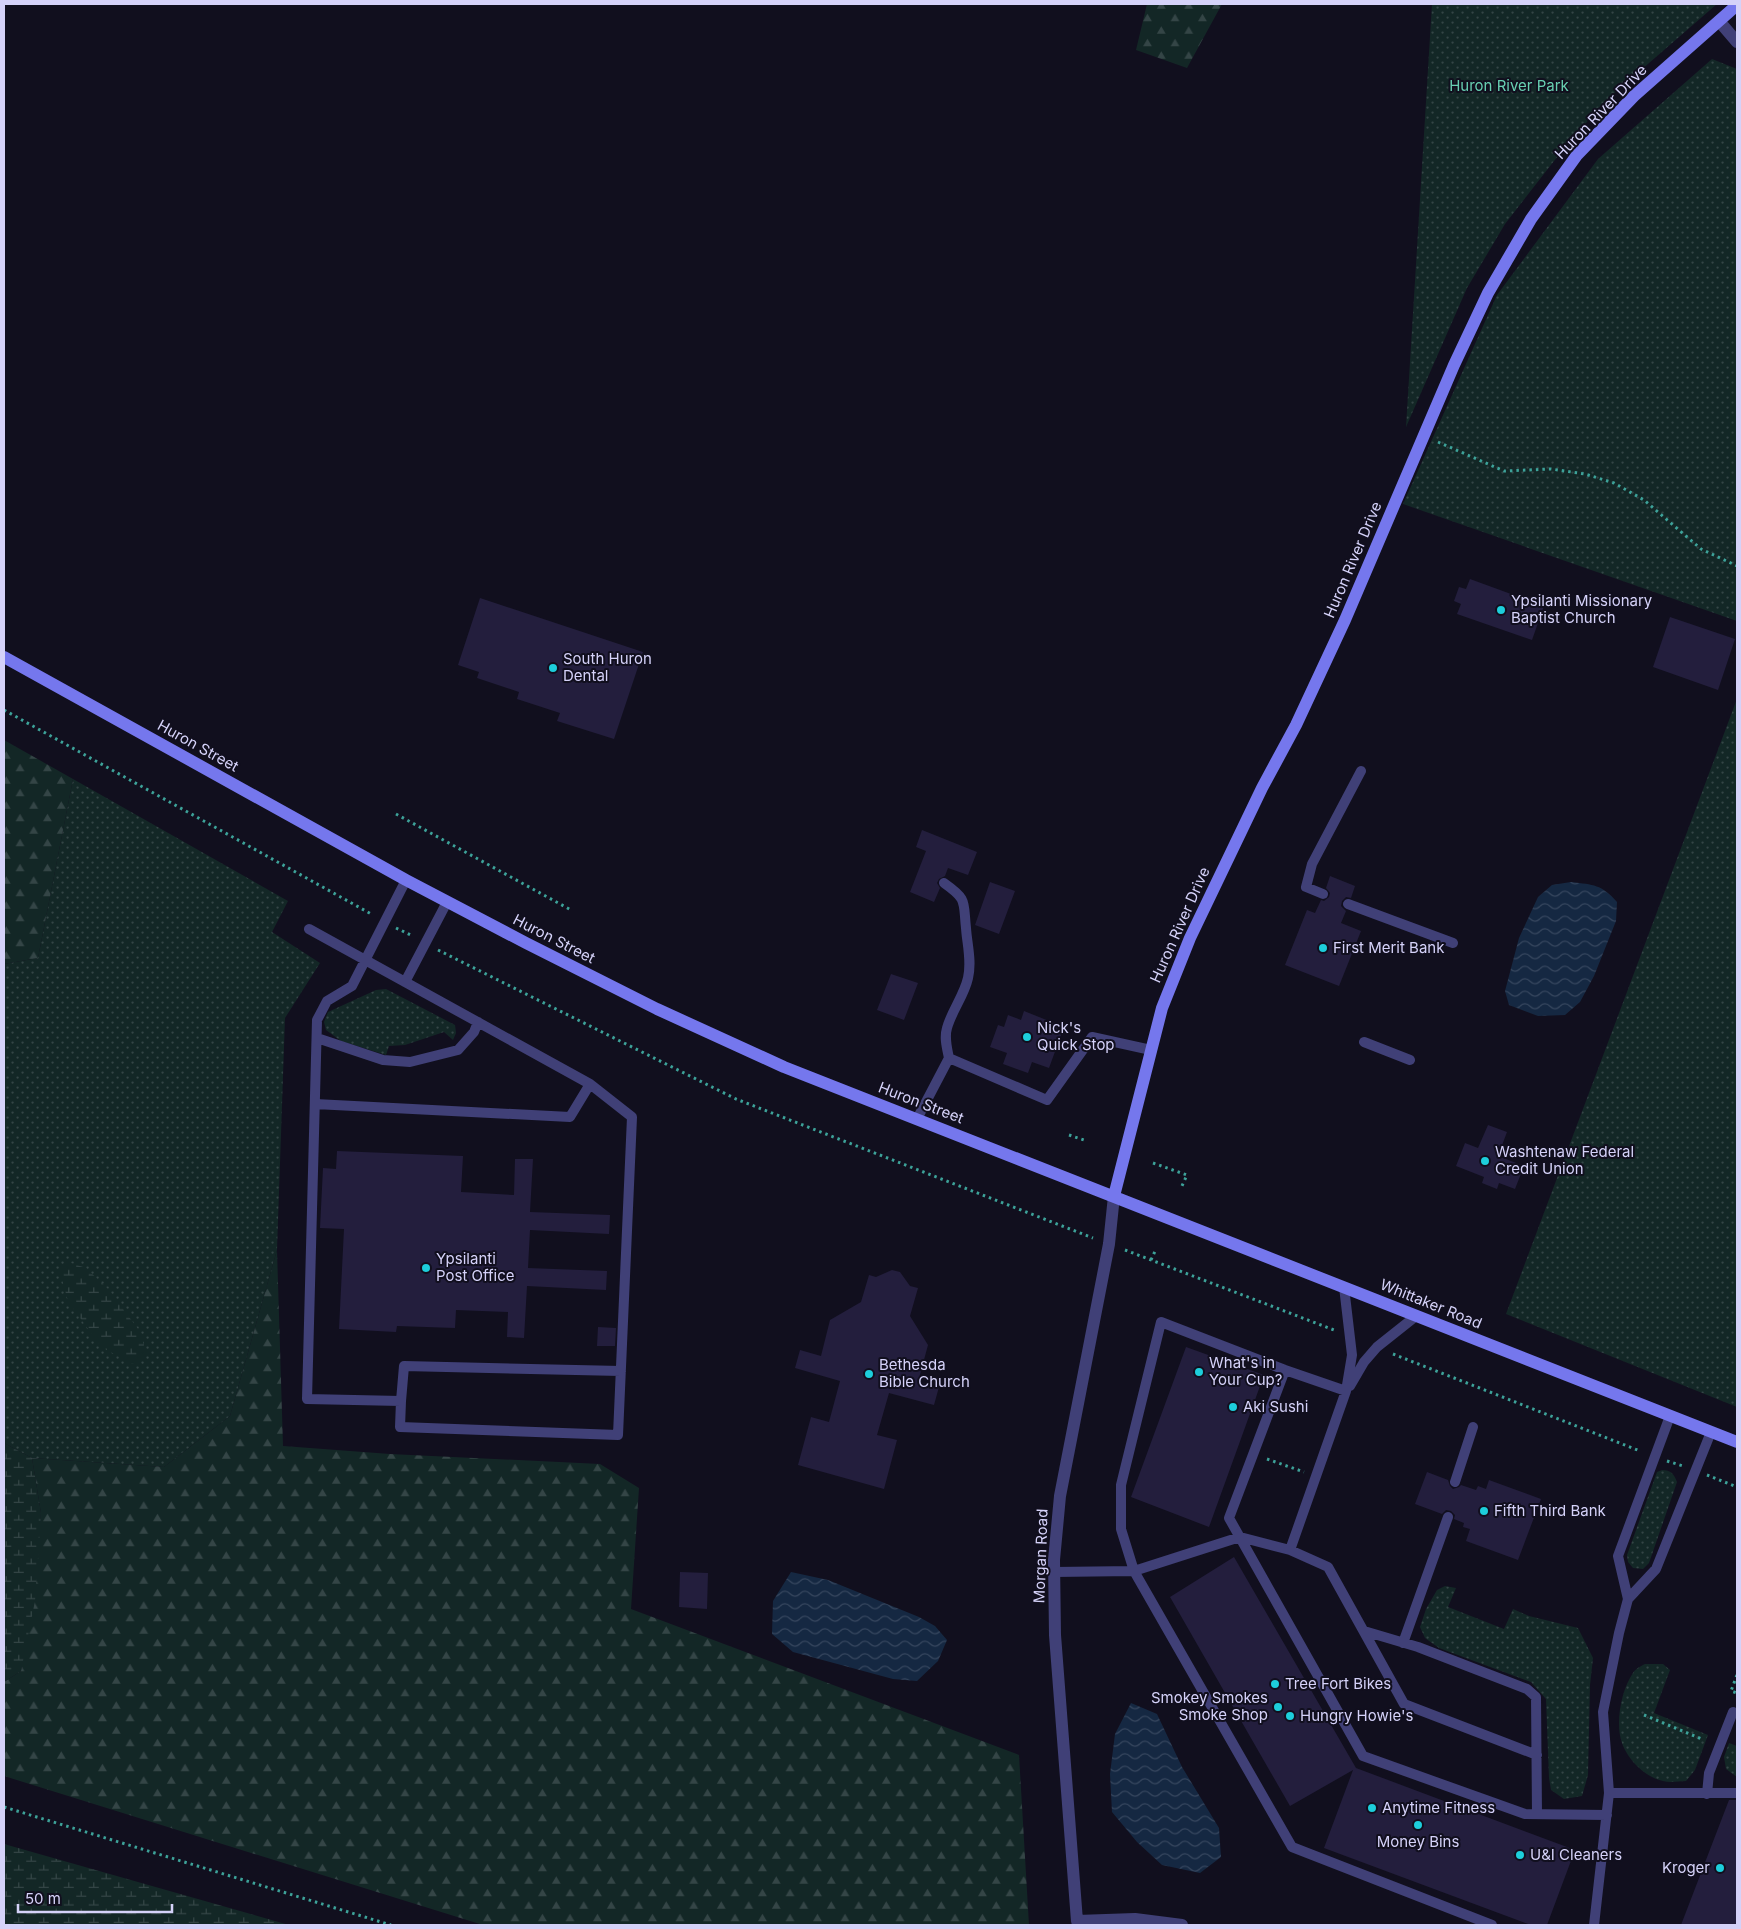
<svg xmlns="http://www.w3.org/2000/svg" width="1741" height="1929" font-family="Inter,sans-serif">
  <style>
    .grass { fill: url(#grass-dots) }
    .forest { fill: url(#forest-firs) }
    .wetland { fill: url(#wetland-marsh) }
    .water { fill: url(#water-waves) }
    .building { fill: #231e3d }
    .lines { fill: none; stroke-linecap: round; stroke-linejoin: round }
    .path { stroke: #3da299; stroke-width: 3; stroke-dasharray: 2.5 4; stroke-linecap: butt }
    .service { stroke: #404077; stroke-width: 10 }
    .tertiary { stroke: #404077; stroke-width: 12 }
    .secondary { stroke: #7577ed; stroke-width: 12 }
    .poi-dot { fill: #1dcedb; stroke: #110f1e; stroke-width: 2 }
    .labels { text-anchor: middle; stroke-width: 4; stroke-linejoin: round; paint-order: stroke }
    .park-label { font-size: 15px; fill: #68cfb2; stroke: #110f1e }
    .street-label { font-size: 15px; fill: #d5d2f9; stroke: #110f1e }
    .poi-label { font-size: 15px; fill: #d5d2f9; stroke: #110f1e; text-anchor: start }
  </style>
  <defs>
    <pattern id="grass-dots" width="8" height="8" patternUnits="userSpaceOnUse" patternTransform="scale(1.25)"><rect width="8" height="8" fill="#132726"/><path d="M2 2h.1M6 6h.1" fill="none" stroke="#344546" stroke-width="1.8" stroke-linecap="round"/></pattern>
    <pattern id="forest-firs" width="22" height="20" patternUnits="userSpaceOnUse" patternTransform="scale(1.25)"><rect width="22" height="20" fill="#132726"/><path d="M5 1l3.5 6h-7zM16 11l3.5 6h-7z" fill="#344546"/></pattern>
    <pattern id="wetland-marsh" width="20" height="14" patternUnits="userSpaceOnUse" patternTransform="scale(1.25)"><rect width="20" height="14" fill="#132726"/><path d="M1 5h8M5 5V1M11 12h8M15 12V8" fill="none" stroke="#344546"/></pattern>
    <pattern id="water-waves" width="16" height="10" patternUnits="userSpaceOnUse" patternTransform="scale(1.25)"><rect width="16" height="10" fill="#152842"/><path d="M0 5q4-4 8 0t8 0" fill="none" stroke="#36465e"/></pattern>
  </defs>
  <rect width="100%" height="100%" fill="#110f1e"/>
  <path class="grass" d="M1432 4H1717L1603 103 1554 161 1505 224 1467 288 1406 427Z
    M1712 59 1737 69V621L1403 504 1497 295 1598 159Z
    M1737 699V1407L1506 1314Z
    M73 779 288 901 272 932 320 963 285 1018 277 1250 230 1416 164 1467 32 1458 4 1443V964L38 958Z
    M386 989 455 1025 456 1033 453 1040 444 1032 405 1045 389 1046 386 1055 341 1041 326 1030 324 1022 328 1012 376 990Z
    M1662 1470C1671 1470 1674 1474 1677 1482L1649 1563 1643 1569 1633 1568 1628 1562 1627 1555 1657 1472Z
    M1445 1586 1456 1588 1448 1607 1504 1629 1513 1609 1529 1616 1578 1628 1593 1658 1590 1685 1588 1775 1582 1796 1564 1799 1551 1790 1549 1778 1546 1699 1531 1682 1439 1648 1425 1638 1420 1627 1426 1609 1437 1590Z
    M1645 1664H1663L1670 1670 1654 1713 1708 1735 1695 1770 1686 1781C1679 1781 1670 1783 1663 1781 1645 1777 1628 1760 1622 1743 1615 1724 1621 1690 1633 1673 1635 1669 1641 1666 1645 1664Z
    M1729 1743 1737 1746V1777L1726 1769 1724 1757Z"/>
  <path class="forest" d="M1147 4H1222L1187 68 1136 50Z
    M4 740 73 779 38 958 4 964Z
    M277 1250 283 1446 390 1454 600 1464 639 1488 631 1609 1019 1755 1029 1925H483L4 1776V1682L21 1671 41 1513 32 1458 164 1467 230 1416Z"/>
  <path class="wetland" d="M68 1262 86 1268 109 1290 141 1333 146 1355 133 1364 101 1347 68 1301 60 1272Z
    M4 1443 32 1458 41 1513 35 1601 21 1671 4 1682Z
    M4 1844 289 1925H4Z"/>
  <path class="water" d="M1571 882C1594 885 1601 884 1617 902L1616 921 1594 976 1580 1002 1565 1015 1538 1016 1509 1005 1505 991 1519 938 1538 897 1552 885Z
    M791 1572 828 1580 919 1617 935 1626 947 1640 938 1661 917 1681 893 1679 793 1652 772 1634 773 1601Z
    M1131 1703 1157 1714 1182 1767 1219 1828 1221 1857 1200 1873 1162 1865 1137 1842 1112 1812 1110 1774 1115 1734Z"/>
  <path class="building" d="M1470 579 1544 606 1532 640 1457 614 1461 604 1454 601 1459 587 1466 589Z
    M480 598 643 652 614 739 557 721 560 713 517 699 519 692 477 678 479 672 458 665Z
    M1670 617 1735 639 1718 690 1653 667Z
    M922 830 977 852 968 875 948 868 945 876 939 879 937 883 940 888 934 902 910 892 926 851 916 847Z
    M1330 876 1355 886 1351 898 1346 897 1342 901 1341 906 1346 911 1341 923 1361 931 1339 986 1285 965 1307 910 1315 913 1321 900 1324 901 1329 897 1330 893 1326 888Z
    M990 882 1015 891 999 934 975 925Z
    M891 974 918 983 904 1020 877 1010Z
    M1024 1011 1064 1027 1049 1068 1032 1062 1028 1073 1003 1064 1007 1053 990 1047 998 1025 1004 1027 1008 1015 1021 1020Z
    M1488 1125 1507 1132 1498 1156 1524 1166 1515 1189 1499 1183 1497 1189 1482 1183 1484 1177 1456 1166 1465 1143 1478 1148Z
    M337 1151 463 1156 461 1192 514 1195 515 1159H533L530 1212 610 1215 609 1234 530 1230 528 1268 607 1271 606 1290 527 1286 524 1338 507 1337 508 1312 456 1310 455 1328 397 1326 396 1332 339 1329 344 1229 320 1228 323 1168 336 1169Z
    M892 1270 900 1272 910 1286 918 1288 910 1316 928 1345 918 1382 939 1387 934 1405 889 1393 877 1435 897 1440 884 1489 798 1465 811 1417 829 1422 840 1381 795 1368 800 1350 821 1356 830 1320 861 1302 869 1275 876 1277Z
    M598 1327 616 1328 615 1346H597Z
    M1186 1347 1264 1375 1209 1527 1131 1497Z
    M1427 1472 1448 1480 1450 1486 1453 1489 1459 1487 1461 1485 1476 1490 1478 1486 1486 1489 1489 1480 1541 1499 1518 1560 1466 1541 1470 1529 1463 1527 1464 1523 1454 1519 1455 1515 1451 1511 1446 1510 1442 1514 1415 1504Z
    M1234 1557 1356 1768 1575 1850 1547 1925H1531L1324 1848 1353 1770 1290 1806 1170 1597Z
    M680 1572 708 1573 707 1609 679 1607Z
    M1729 1800H1737V1925H1681Z"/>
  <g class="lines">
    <path class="path" d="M1438 442 1504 471 1551 469 1585 474 1614 483 1644 500 1701 549 1737 566
      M4 710 373 915
      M396 814 571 910
      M396 928 413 936
      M438 950 736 1099 1093 1238
      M1069 1135 1084 1140
      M1153 1163 1187 1175 1181 1188
      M1125 1250 1334 1330
      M1151 1260 1156 1249
      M1393 1354 1640 1451
      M1267 1459 1304 1472
      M1667 1461 1683 1466
      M1707 1475 1737 1487
      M1737 1675 1731 1691 1737 1693
      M1644 1715 1704 1740
      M4 1807 391 1925"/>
    <path class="service" d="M406 880 352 986 327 1001 317 1020 307 1399 401 1401 400 1427 618 1435 632 1117 590 1084
      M944 883C968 900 963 901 966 928 967 944 972 961 968 978 964 996 952 1010 947 1028 944 1038 947 1048 949 1058
      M1323 894 1306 887 1312 864 1361 771
      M1348 904 1453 943
      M309 929 590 1084 570 1117 315 1104
      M405 982 447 902
      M317 1038 383 1060 410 1062 458 1050 474 1032 478 1022
      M1364 1042 1410 1060
      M917 1119 949 1058 1047 1100 1092 1037 1151 1050
      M1344 1287 1352 1355 1346 1391
      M1285 1370 1229 1518 1363 1756 1525 1814 1607 1815
      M1350 1386 1364 1362 1377 1347 1416 1316
      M401 1401 404 1366 621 1371
      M1455 1482 1473 1427
      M1290 1550 1346 1391 1285 1370 1161 1322 1121 1485V1529L1134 1571 1292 1847 1492 1925
      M1054 1572 1134 1571 1240 1537 1290 1550 1328 1567 1404 1704 1537 1755
      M1628 1599 1618 1556 1670 1416
      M1364 1631 1418 1647 1527 1689 1536 1697 1537 1814
      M1403 1643 1448 1517
      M1609 1793H1737
      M1707 1794 1709 1773 1733 1712
      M1594 1925 1609 1793 1603 1712 1619 1633 1628 1599 1656 1569 1711 1432"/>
    <path class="tertiary" d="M1719 21 1737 42
      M1114 1196 1109 1244 1060 1496 1054 1560 1055 1635 1077 1921 1135 1919 1182 1925"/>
    <path class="secondary" d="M4 657 406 880 526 943 657 1009 784 1067 1737 1442
      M1114 1196 1162 1008 1190 938 1262 788 1296 725 1345 620 1454 365 1488 293 1531 219 1577 155 1634 96 1737 5"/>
  </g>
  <g class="poi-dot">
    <circle cx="1501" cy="610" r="5"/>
    <circle cx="553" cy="668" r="5"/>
    <circle cx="1323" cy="948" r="5"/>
    <circle cx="1027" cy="1037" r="5"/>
    <circle cx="1485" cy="1161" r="5"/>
    <circle cx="426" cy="1268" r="5"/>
    <circle cx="1199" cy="1372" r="5"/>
    <circle cx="869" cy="1374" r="5"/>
    <circle cx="1233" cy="1407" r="5"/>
    <circle cx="1484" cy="1511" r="5"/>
    <circle cx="1275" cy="1684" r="5"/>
    <circle cx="1278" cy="1707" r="5"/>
    <circle cx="1290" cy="1716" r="5"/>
    <circle cx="1372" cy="1808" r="5"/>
    <circle cx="1418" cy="1825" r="5"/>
    <circle cx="1520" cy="1855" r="5"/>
    <circle cx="1720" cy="1868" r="5"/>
  </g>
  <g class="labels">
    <g class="park-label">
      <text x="1509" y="91">Huron River Park</text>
    </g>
    <g class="street-label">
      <text transform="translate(1601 112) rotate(-46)" y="5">Huron River Drive</text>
      <text transform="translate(1353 560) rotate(-67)" y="5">Huron River Drive</text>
      <text transform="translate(198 746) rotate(29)" y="5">Huron Street</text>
      <text transform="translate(1180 925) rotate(-66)" y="5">Huron River Drive</text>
      <text transform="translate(554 939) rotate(27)" y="5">Huron Street</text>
      <text transform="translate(921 1103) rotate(21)" y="5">Huron Street</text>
      <text transform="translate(1431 1304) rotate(22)" y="5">Whittaker Road</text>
      <text transform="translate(1041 1556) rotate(-88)" y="5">Morgan Road</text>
    </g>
    <g class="poi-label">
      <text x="1511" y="606">Ypsilanti Missionary<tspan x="1511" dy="17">Baptist Church</tspan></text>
      <text x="563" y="664">South Huron<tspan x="563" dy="17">Dental</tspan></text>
      <text x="1333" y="953">First Merit Bank</text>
      <text x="1037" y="1033">Nick's<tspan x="1037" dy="17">Quick Stop</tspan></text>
      <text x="1495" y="1157">Washtenaw Federal<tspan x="1495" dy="17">Credit Union</tspan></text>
      <text x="436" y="1264">Ypsilanti<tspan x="436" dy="17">Post Office</tspan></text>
      <text x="1209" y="1368">What's in<tspan x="1209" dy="17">Your Cup?</tspan></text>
      <text x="879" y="1370">Bethesda<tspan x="879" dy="17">Bible Church</tspan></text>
      <text x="1243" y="1412">Aki Sushi</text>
      <text x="1494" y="1516">Fifth Third Bank</text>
      <text x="1285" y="1689">Tree Fort Bikes</text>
      <text x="1268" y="1703" text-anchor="end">Smokey Smokes<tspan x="1268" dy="17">Smoke Shop</tspan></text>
      <text x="1300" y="1721">Hungry Howie's</text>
      <text x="1382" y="1813">Anytime Fitness</text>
      <text x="1418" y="1847" text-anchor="middle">Money Bins</text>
      <text x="1530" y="1860">U&amp;I Cleaners</text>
      <text x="1710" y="1873" text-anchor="end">Kroger</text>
    </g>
  </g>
  <rect width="1741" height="1929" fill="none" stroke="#d5d2f9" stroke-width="10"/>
  <path d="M18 1904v8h154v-8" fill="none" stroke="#d5d2f9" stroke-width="2.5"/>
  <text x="25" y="1904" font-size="15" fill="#d5d2f9" stroke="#110f1e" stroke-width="4" paint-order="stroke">50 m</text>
</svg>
